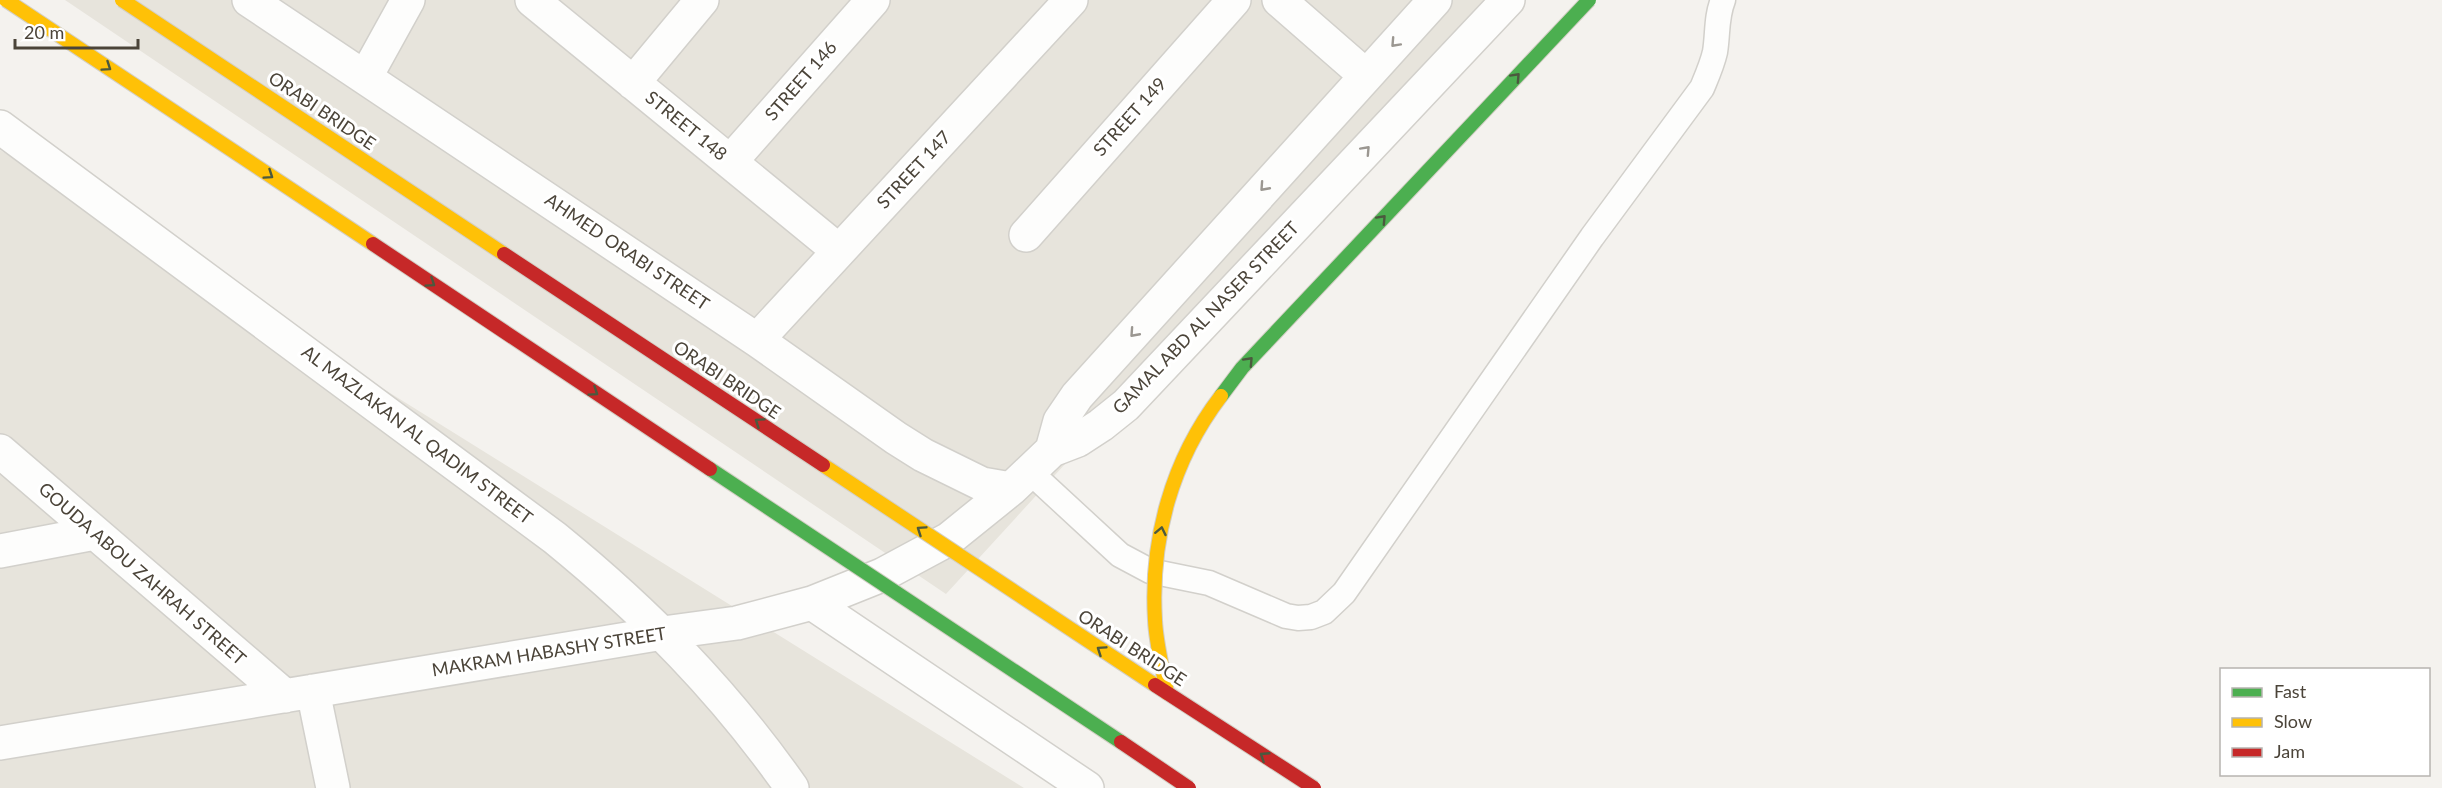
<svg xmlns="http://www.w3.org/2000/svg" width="2442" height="788" font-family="Lato,sans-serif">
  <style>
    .residential { fill: #e7e4dc }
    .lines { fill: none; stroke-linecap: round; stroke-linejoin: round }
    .lane-casing { stroke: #d2d0cb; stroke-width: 27 }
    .street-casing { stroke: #d2d0cb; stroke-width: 36 }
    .lane { stroke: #fdfdfc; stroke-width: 24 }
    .street { stroke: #fdfdfc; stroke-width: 33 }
    .fast-bridge-casing { stroke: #d3cfc5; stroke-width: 16; stroke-linecap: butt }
    .slow-bridge-casing { stroke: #d3cfc5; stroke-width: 16; stroke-linecap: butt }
    .jam-bridge-casing { stroke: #d3cfc5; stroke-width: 16; stroke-linecap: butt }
    .fast-bridge { stroke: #4caf50; stroke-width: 14 }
    .slow-bridge { stroke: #ffc107; stroke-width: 14 }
    .jam-bridge { stroke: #c62828; stroke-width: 14 }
    .oneway { stroke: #9b9791 }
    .oneway2 { stroke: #4b593e }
    .labels { text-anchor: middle; stroke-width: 6; stroke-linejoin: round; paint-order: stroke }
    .street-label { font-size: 18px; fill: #4b4439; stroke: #fff }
  </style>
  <rect width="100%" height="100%" fill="#f4f2ee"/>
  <path class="residential" d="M65 0H1490L946 594Z
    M0 150 1024 788H0Z"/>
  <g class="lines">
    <g class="lane-casing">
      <path id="lane" d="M1029 471 1120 555 1150 571 1209 583 1286 616 1298 618 1311 617 1324 612 1344 593 1592 237 1702 88C1707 76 1712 65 1715 52 1718 34 1716 17 1723 0"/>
    </g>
    <g class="street-casing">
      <path id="street" d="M249 0 757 340 896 438 923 455 982 484 1011 489
        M532 0 839 251
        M1279 0 1365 75
        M366 76 408 0
        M633 83 702 0
        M0 127 555 538C647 613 723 690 792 788
        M730 162 873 0
        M1026 235 1234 0
        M757 340 1071 0
        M1052 450 1060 421 1077 396 1435 0
        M0 451 285 696
        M0 551 95 533
        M812 603 1087 788
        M313 691 333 788
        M0 743 663 633 737 623 812 603 882 575 949 539 1011 489 1052 450 1078 440 1101 425 1126 405 1508 0"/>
    </g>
    <use href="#lane" class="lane"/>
    <use href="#street" class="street"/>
    <g class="fast-bridge-casing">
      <path id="fast-bridge" d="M1221 396 1242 368 1589 0
        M710 469 1121 742"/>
    </g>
    <g class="slow-bridge-casing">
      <path id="slow-bridge" d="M6 0 373 244
        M122 0 504 254
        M823 465 1155 685
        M1167 693C1163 669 1156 644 1155 620 1150 539 1172 460 1221 396"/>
    </g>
    <g class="jam-bridge-casing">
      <path id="jam-bridge" d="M373 244 710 469
        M504 254 823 465
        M1155 685 1314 788
        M1121 742 1189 788"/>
    </g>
    <use href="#fast-bridge" class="fast-bridge"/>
    <use href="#slow-bridge" class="slow-bridge"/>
    <use href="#jam-bridge" class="jam-bridge"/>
  </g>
  <defs><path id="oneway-chevron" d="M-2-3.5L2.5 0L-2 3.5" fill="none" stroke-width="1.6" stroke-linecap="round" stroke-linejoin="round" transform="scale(1.5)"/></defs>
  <g class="oneway">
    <use href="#oneway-chevron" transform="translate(1395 43) rotate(133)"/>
    <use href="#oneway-chevron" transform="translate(1366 150) rotate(-47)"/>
    <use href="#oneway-chevron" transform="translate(1264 187) rotate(132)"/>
    <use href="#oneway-chevron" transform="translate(1134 333) rotate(132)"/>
  </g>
  <g class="oneway2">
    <use href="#oneway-chevron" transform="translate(107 67) rotate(34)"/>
    <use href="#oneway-chevron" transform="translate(1516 77) rotate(-47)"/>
    <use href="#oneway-chevron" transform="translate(269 175) rotate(34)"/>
    <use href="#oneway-chevron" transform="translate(1382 219) rotate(-47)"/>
    <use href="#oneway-chevron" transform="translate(431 283) rotate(34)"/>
    <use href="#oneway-chevron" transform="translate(1249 361) rotate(-47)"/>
    <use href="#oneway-chevron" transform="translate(594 392) rotate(34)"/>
    <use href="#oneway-chevron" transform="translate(759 422) rotate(-146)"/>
    <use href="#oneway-chevron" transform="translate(921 530) rotate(-146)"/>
    <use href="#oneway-chevron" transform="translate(1161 531) rotate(-78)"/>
    <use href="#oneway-chevron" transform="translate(1101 650) rotate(-146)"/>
    <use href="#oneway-chevron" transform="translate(1264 756) rotate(-147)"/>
  </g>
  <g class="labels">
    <g class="street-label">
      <text transform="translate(801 81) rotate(-49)" y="6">STREET 146</text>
      <text transform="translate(322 111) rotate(34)" y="6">ORABI BRIDGE</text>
      <text transform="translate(1130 117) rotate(-48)" y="6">STREET 149</text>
      <text transform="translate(686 126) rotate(39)" y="6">STREET 148</text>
      <text transform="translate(914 170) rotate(-47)" y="6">STREET 147</text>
      <text transform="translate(627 252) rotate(34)" y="6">AHMED ORABI STREET</text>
      <text transform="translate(1206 318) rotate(-46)" y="6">GAMAL ABD AL NASER STREET</text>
      <text transform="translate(727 380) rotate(34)" y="6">ORABI BRIDGE</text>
      <text transform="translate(417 435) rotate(37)" y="6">AL MAZLAKAN AL QADIM STREET</text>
      <text transform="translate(142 574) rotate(41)" y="6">GOUDA ABOU ZAHRAH STREET</text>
      <text transform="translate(1132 648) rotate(33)" y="6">ORABI BRIDGE</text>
      <text transform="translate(549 652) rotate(-9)" y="6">MAKRAM HABASHY STREET</text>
    </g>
  </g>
  <rect x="2220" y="668" width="210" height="108" fill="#ffffff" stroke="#b7b4b0" stroke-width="1.5"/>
  <rect x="2232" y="688" width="30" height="9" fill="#4caf50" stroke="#b7b4b0" stroke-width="1.5"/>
  <text x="2274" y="698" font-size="18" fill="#4b4439">Fast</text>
  <rect x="2232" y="718" width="30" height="9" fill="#ffc107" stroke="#b7b4b0" stroke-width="1.5"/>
  <text x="2274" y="728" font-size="18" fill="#4b4439">Slow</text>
  <rect x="2232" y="748" width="30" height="9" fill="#c62828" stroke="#b7b4b0" stroke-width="1.5"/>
  <text x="2274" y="758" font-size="18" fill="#4b4439">Jam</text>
  <path d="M15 39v9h123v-9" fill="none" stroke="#4b4439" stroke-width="3"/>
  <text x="24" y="39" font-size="18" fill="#4b4439" stroke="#ffffff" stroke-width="4.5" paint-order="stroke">20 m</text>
</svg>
